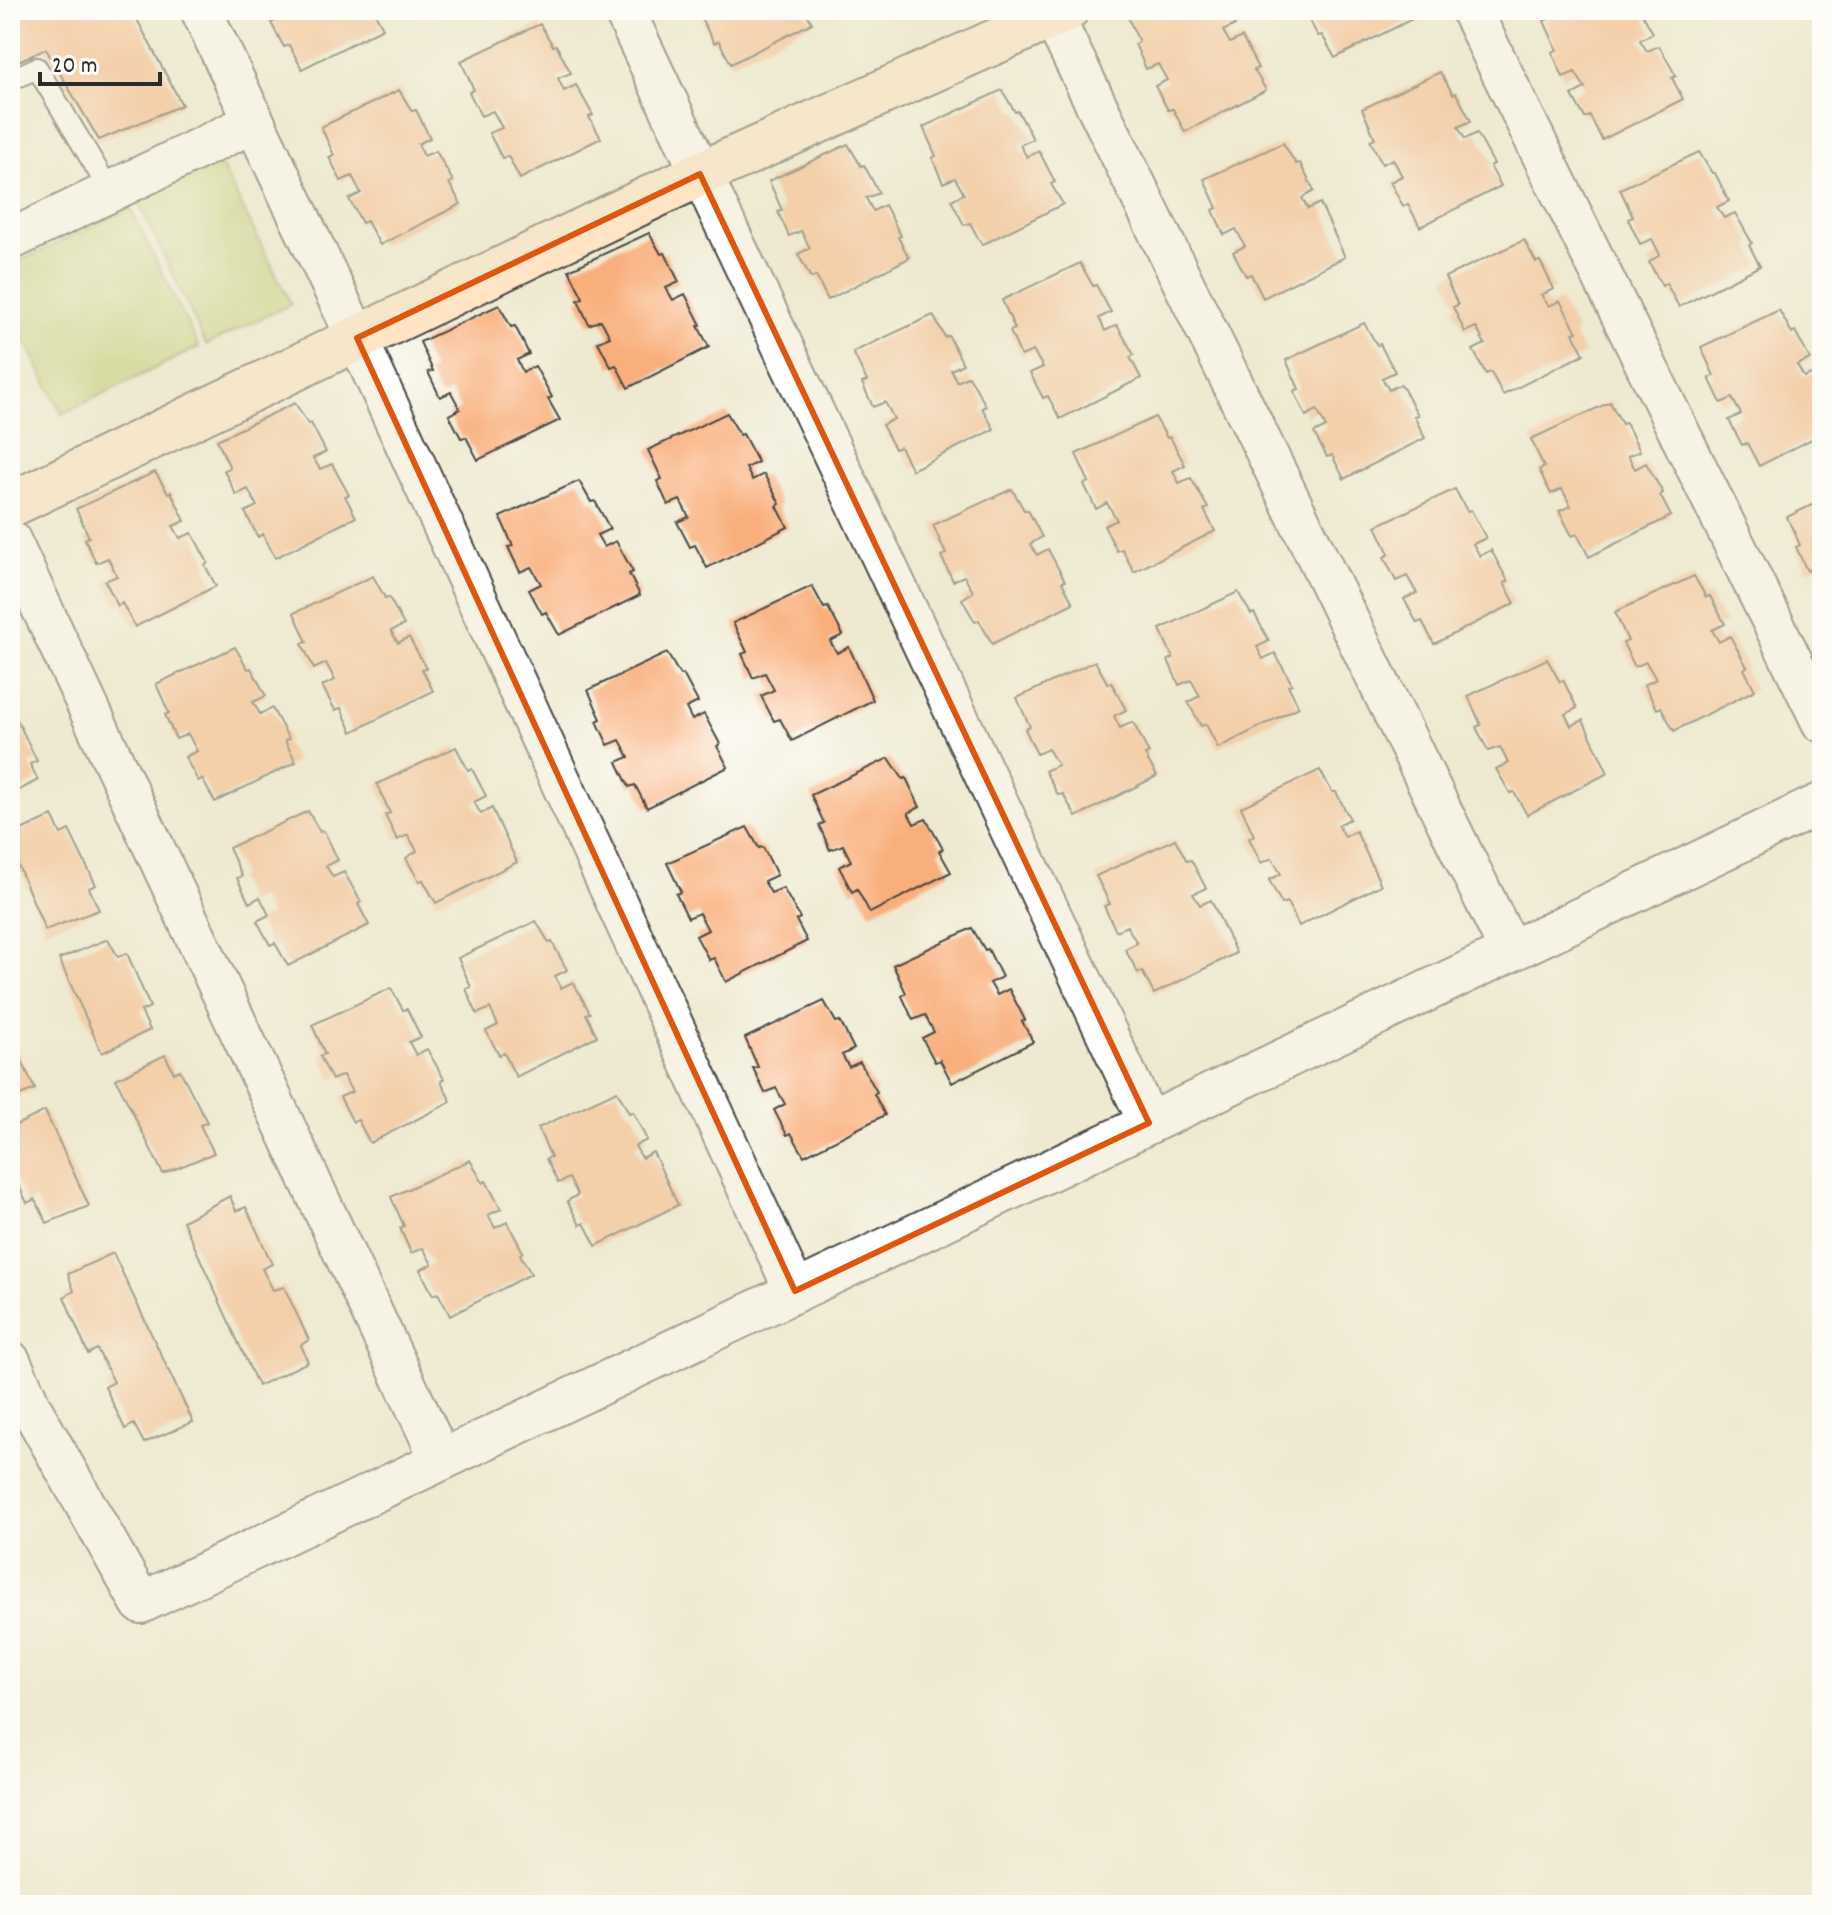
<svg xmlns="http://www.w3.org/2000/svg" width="1832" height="1915" font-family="Dekko,sans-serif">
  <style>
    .green { fill: #bdcd70; stroke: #747c4e; stroke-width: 2 }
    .building { fill: #f9af7c }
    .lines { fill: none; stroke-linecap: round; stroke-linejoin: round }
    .lane-casing { stroke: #484844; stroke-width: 24 }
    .street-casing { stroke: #484844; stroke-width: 44 }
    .secondary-casing { stroke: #484844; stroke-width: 48 }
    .lane { stroke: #fff; stroke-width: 20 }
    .street { stroke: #fff; stroke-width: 40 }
    .secondary { stroke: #ffe4c6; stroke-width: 44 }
    .marked { fill: none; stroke: #df570e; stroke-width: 6; stroke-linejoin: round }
  </style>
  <rect width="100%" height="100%" fill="#fdfcf7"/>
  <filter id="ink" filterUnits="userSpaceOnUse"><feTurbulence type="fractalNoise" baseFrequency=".0125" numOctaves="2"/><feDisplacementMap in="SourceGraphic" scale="16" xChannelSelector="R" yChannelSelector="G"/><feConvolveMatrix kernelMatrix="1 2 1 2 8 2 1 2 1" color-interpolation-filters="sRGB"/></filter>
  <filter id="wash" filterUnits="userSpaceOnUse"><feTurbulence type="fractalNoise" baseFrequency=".006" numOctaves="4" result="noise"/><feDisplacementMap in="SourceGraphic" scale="32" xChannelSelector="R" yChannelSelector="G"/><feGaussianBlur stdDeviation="1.8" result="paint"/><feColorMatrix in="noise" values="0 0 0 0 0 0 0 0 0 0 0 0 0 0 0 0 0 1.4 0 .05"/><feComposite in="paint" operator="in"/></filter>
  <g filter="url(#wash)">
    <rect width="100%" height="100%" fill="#eee9d0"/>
    <path class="green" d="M219 161 291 304 206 345 136 197Z
      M130 208 199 347 62 414 10 310V266Z"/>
    <g id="blocks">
      <path class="building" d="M10 10H132L182 105 99 140 46 49 10 65Z
        M279 10H373L383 28 302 69 289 45 284 47 271 23 283 17Z
        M712 10H805L812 23 731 64 719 41 714 43 701 18 713 13Z
        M1133 10H1227L1235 25 1223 31 1230 43 1242 37 1258 68 1254 70 1266 90 1185 132 1173 109 1168 110 1155 86 1167 80 1158 64 1146 69 1135 44 1139 42 1126 13Z
        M1309 10H1412L1416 17 1335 58 1322 35 1318 36 1305 12Z
        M1568 10H1640L1653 33 1640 40 1647 51 1659 46 1676 76 1672 78 1683 99 1602 140 1590 116 1585 118 1572 95 1585 88 1575 72 1563 77 1552 52 1557 50 1544 21Z
        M540 24 553 46 556 45 571 73 558 78 564 91 576 85 593 115 589 117 601 138 520 179 508 156 502 158 489 133 502 128 493 111 481 116 469 92 474 90 461 61Z
        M1440 72 1453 94 1456 93 1471 121 1458 127 1465 139 1477 133 1494 164 1490 166 1501 186 1420 227 1408 204 1403 206 1390 182 1402 176 1393 159 1382 164 1370 140 1375 138 1362 109Z
        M399 90 412 111 416 110 430 138 418 144 424 156 436 151 453 181 449 183 461 204 380 245 367 221 362 223 349 199 361 193 352 176 341 181 329 157 334 155 321 127Z
        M1002 90 1015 112 1018 111 1033 139 1020 145 1027 157 1039 151 1055 182 1051 184 1063 204 982 245 970 223 964 225 951 200 964 194 955 178 943 183 932 158 936 156 923 127Z
        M1283 143 1296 164 1300 163 1314 191 1302 198 1308 209 1320 203 1345 257 1263 298 1251 274 1246 276 1233 252 1245 246 1236 229 1224 235 1213 210 1217 208 1204 179Z
        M848 144 861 166 864 165 879 193 866 198 873 211 885 205 901 236 898 237 909 258 828 300 816 276 811 278 798 254 810 248 801 231 789 236 778 212 782 210 769 181Z
        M1699 152 1712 173H1715L1729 201 1717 207 1724 218 1735 213 1752 243 1749 245 1760 266 1679 307 1666 283 1662 286 1649 262 1660 255 1652 239 1640 244 1628 219 1633 217 1620 189Z
        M649 233 661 254 665 253 679 282 666 288 673 300 685 294 701 325 698 326 709 347 628 388 616 365 611 367 598 342 610 337 601 320 589 325 578 300 583 298 569 270Z
        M1524 240 1536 262 1540 261 1554 289 1541 295 1549 306 1560 301 1577 332 1573 333 1584 354 1503 395 1491 372 1486 374 1473 350 1485 344 1476 327 1465 332 1453 307 1458 305 1445 277Z
        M1080 263 1093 286 1096 285 1111 312 1099 318 1105 331 1117 325 1134 355 1130 357 1141 378 1060 419 1048 396 1043 398 1030 373 1043 367 1033 351 1021 356 1010 331 1015 329 1002 300Z
        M499 305 511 327 515 326 529 354 517 360 523 372 535 366 552 397 548 399 560 420 478 460 466 437 461 438 449 415 460 409 451 392 440 397 428 372 433 371 420 342Z
        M1779 310 1792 333 1795 331 1810 359 1797 365 1804 377 1816 372 1822 383V434L1759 466 1747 443 1742 445 1729 420 1741 414 1732 398 1721 403 1709 378 1714 376 1701 347Z
        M933 315 945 337 949 336 963 364 951 370 957 382 969 376 986 406 982 408 994 429 912 470 900 447 895 449 882 425 894 419 885 402 873 407 862 383 867 381 853 352Z
        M1364 323 1377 345 1380 344 1395 372 1382 378 1389 390 1401 384 1418 415 1414 416 1425 438 1344 479 1332 455 1327 457 1314 433 1326 427 1317 410 1306 416 1294 391 1299 389 1286 360Z
        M1610 402 1622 424 1626 423 1640 451 1628 456 1635 469 1646 463 1663 493 1660 495 1671 516 1589 557 1577 534 1572 536 1559 511 1571 506 1562 489 1551 494 1539 470 1544 467 1531 439Z
        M295 403 308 424 311 423 326 452 313 458 320 469 332 464 349 495 345 496 356 517 275 558 263 534 258 537 245 512 257 506 248 489 236 495 224 470 230 468 217 440Z
        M727 413 740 435 743 434 758 462 746 468 752 480 764 474 780 504 777 506 788 527 707 568 695 545 690 547 677 522 689 517 680 500 668 505 657 481 662 479 648 450Z
        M1155 417 1167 438 1170 437 1185 465 1173 471 1179 483 1191 478 1208 508 1204 510 1215 531 1134 572 1122 549 1117 551 1104 526 1117 520 1107 503 1096 509 1084 484 1089 482 1076 454Z
        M155 472 168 493 171 492 185 521 173 526 180 538 192 533 208 563 205 565 216 586 135 627 122 603 118 606 105 581 117 576 108 558 96 563 85 539 89 537 76 509Z
        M579 481 591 502 595 501 610 529 597 535 604 547 616 541 633 572 629 574 640 595 559 635 546 612 542 614 529 590 541 584 531 567 520 572 508 547 513 546 500 517Z
        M1012 489 1024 510H1028L1042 537 1030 544 1037 555 1048 549 1065 581 1062 582 1073 603 992 644 979 620 975 622 962 599 973 592 964 576 953 581 941 556 946 554 933 525Z
        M1455 489 1467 511 1471 510 1486 538 1473 544 1480 556 1491 550 1508 581 1504 583 1515 603 1434 644 1422 621 1417 623 1404 599 1417 593 1407 576 1396 581 1384 557 1389 554 1376 526Z
        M1822 500V572L1819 566 1807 571 1796 547 1800 545 1787 517Z
        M373 576 385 598 389 597 404 625 391 631 398 643 409 637 426 668 422 669 433 691 352 732 341 708 335 710 322 686 335 680 326 663 314 669 302 644 307 642 294 613Z
        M1694 576 1706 597 1710 596 1725 624 1712 630 1719 642 1730 636 1747 667 1744 669 1755 690 1674 731 1661 707 1657 709 1644 685 1656 679 1646 662 1635 667 1623 643 1628 641 1615 612Z
        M812 586 824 608 828 607 843 635 830 641 837 653 849 647 873 700 792 741 780 719 774 721 761 696 774 690 765 673 753 678 742 654 747 652 733 623Z
        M1238 592 1251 614 1254 613 1269 641 1257 647 1263 659 1275 653 1292 684 1288 685 1299 707 1218 748 1206 724 1201 726 1188 702 1200 696 1191 680 1179 685 1168 660 1173 658 1160 629Z
        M235 647 248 669 251 668 266 696 253 702 260 714 272 708 289 739 285 741 296 762 215 802 202 779 198 781 185 757 197 751 188 734 176 739 165 715 169 713 156 684Z
        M667 653 680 675 683 674 698 702 686 708 692 720 704 714 720 744 717 746 728 767 647 808 635 785 629 787 617 762 629 757 620 740 608 745 597 721 601 719 588 690Z
        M1547 659 1560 682 1563 680 1577 708 1565 714 1571 726 1583 720 1608 773 1527 815 1514 792 1510 793 1496 769 1508 763 1500 747 1488 751 1476 727 1481 725 1468 696Z
        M1095 661 1108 684 1111 682 1126 710 1114 716 1120 728 1133 722 1149 753 1145 755 1157 776 1076 817 1063 794 1058 795 1045 771 1058 765 1048 749 1037 754 1025 729 1030 727 1017 698Z
        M10 705 37 761 30 764 38 780 10 795Z
        M456 747 468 770 472 769 486 796 474 802 481 814 492 808 517 862 436 903 423 880 419 881 406 858 417 851 408 835 397 840 385 815 390 813 377 784Z
        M889 758 903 779 906 778 920 807 908 813 914 824 926 819 943 849 939 851 951 872 870 913 857 889 852 892 839 867 851 861 843 845 830 850 819 825 824 823 811 795Z
        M1320 770 1332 792H1336L1350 819 1338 825 1345 837 1356 831 1381 885 1299 926 1287 902 1282 904 1269 880 1281 874 1272 858 1261 863 1249 838 1254 836 1241 807Z
        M308 811 320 832 324 831 338 860 326 866 333 877 344 872 361 902 358 904 369 925 288 966 275 943 270 945 257 921 269 915 260 897 249 903 237 878 242 876 229 848Z
        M52 816 61 834 69 830 96 885 89 888 99 910 45 930 10 846V835Z
        M747 827 759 848 763 847 777 875 764 881 771 893 783 888 800 918 796 920 807 941 726 982 714 958 709 960 696 936 708 930 699 913 688 918 676 894 681 892 667 863Z
        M1175 839 1187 861 1191 860 1206 888 1193 894 1200 905 1211 900 1236 953 1154 994 1142 971 1138 973 1125 949 1137 943 1127 926 1116 931 1104 906 1110 904 1096 876Z
        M536 921 549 943 552 942 567 970 555 976 561 988 573 982 590 1013 586 1014 597 1036 516 1077 504 1053 499 1055 486 1031 498 1025 490 1008 477 1014 466 989 471 987 458 958Z
        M972 928 985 950 988 949 1002 977 990 983 997 995 1009 989 1025 1020 1022 1021 1033 1042 952 1083 940 1060 935 1062 922 1038 934 1032 925 1015 913 1020 902 996 906 993 893 965Z
        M108 939 118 957 127 953 150 1007 141 1011 150 1030 102 1053 59 959Z
        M391 988 403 1010 407 1009 421 1037 409 1042 416 1055 427 1049 444 1079 441 1081 451 1102 370 1143 358 1120 353 1122 340 1097 352 1092 343 1075 332 1080 320 1056 325 1054 312 1025Z
        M824 1001 836 1022 840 1021 854 1049 842 1055 849 1067 860 1062 877 1092 874 1094 885 1115 804 1156 791 1133 787 1135 774 1110 785 1104 776 1088 765 1093 753 1068 758 1067 745 1038Z
        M10 1036 35 1089 10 1099Z
        M165 1055 174 1073 180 1070 207 1122 200 1125 214 1153 163 1174 116 1079Z
        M617 1091 629 1113 633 1112 647 1140 635 1146 642 1158 653 1152 678 1205 596 1246 584 1223 580 1225 567 1201 578 1195 569 1178 558 1183 546 1159 551 1157 538 1128Z
        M45 1111 89 1206 47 1223 35 1199 27 1203 10 1167V1128Z
        M470 1160 483 1183 486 1181 501 1209 488 1215 495 1228 507 1222 523 1252 520 1254 531 1274 450 1316 438 1293 433 1295 420 1270 432 1264 423 1248 411 1253 400 1228 404 1226 391 1197Z
        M230 1196 236 1211 246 1207 272 1264 262 1269 273 1290 284 1287 309 1340 301 1345 308 1362 258 1386 183 1221Z
        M113 1253 193 1422 144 1443 134 1424 125 1429 105 1387 114 1382 97 1349 88 1354 64 1297 74 1291 68 1274Z"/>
    </g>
  </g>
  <g filter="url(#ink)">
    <use href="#blocks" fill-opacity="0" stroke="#484844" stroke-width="2"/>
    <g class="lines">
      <g class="lane-casing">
        <path id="lane" d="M10 80 37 68 110 191"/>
      </g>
      <g class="street-casing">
        <path id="street" d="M201 10 357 338 795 1291
          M624 10 1149 1123
          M1050 10 1510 951
          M1471 10 1822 722
          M10 240 254 122
          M10 540 441 1460
          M10 1361 31 1408 141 1603 1822 803"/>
      </g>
      <g class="secondary-casing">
        <path id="secondary" d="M10 505 700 174 1066 10"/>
      </g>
      <use href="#lane" class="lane"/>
      <use href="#street" class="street"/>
      <use href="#secondary" class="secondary"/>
    </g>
  </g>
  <path d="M0 0H1832V1915H0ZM700 174 1149 1123 795 1291 357 338Z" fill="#eee9d0" fill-opacity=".55" fill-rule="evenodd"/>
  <path class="marked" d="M700 174 1149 1123 795 1291 357 338Z"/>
  <rect width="1832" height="1915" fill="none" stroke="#fdfcf7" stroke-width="40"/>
  <path d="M40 72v12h120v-12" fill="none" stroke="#2b2b2b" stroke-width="4"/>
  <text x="52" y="72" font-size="24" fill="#2b2b2b" stroke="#fdfcf7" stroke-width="6" paint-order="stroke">20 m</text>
</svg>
